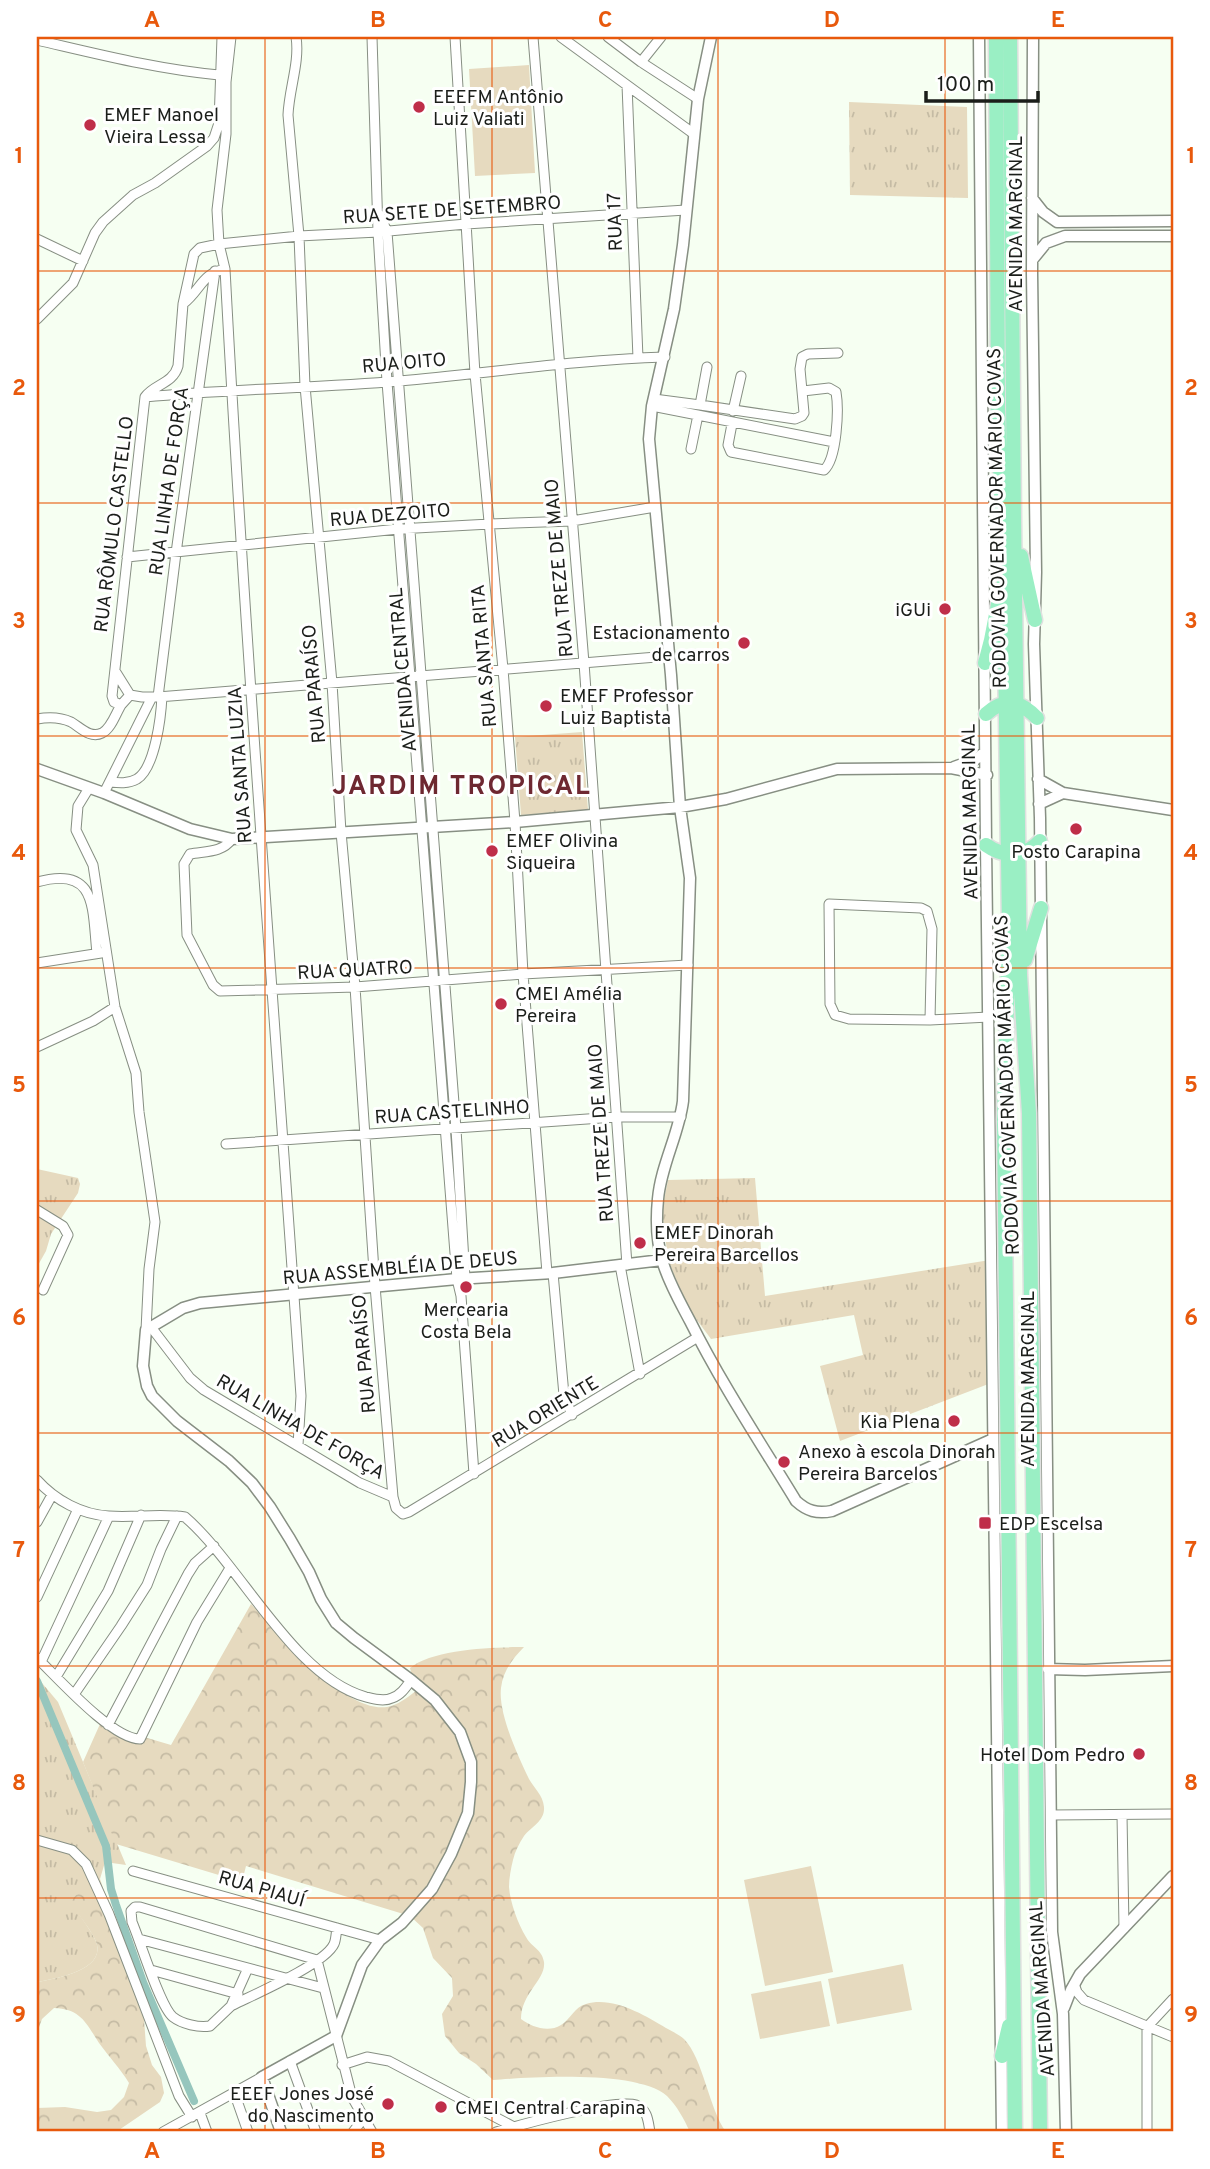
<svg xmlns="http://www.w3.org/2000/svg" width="1210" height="2169" font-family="Overpass,sans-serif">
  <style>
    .grass { fill: url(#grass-tufts) }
    .forest { fill: url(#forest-crowns) }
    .garden { fill: #e6dabf }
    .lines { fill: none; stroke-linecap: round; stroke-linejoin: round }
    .canal { stroke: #96c6bd; stroke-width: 8 }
    .minor-casing { stroke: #878f83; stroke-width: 11 }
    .tertiary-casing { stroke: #878f83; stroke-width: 13 }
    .primary-casing { stroke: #dfe0df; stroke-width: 17 }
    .minor { stroke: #fff; stroke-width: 9 }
    .tertiary { stroke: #fff; stroke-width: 10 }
    .primary { stroke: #9aefc4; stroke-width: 14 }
    .grid { fill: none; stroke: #e8590c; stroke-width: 2; stroke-opacity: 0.55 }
    .poi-dot { fill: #bf2e49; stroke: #fff; stroke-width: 2.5 }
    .labels { text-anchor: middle; stroke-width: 6; stroke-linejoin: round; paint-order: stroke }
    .poi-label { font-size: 19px; fill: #1b1e1a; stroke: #fff; text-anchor: start }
    .street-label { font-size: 19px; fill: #1b1e1a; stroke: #fff }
    .district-label { font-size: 26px; font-weight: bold; letter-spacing: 2px; fill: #6e2831; stroke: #fff }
    .neatline { fill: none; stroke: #e8590c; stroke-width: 2.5 }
    .grid-label { font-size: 23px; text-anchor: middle; font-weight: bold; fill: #e8590c }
  </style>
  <defs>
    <pattern id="grass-tufts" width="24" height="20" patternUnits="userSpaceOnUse" patternTransform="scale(1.75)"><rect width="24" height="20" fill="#e6dabf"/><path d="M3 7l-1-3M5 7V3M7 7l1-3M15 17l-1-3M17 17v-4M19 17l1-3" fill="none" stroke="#c5bba4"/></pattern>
    <pattern id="forest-crowns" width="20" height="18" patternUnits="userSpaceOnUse" patternTransform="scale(1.75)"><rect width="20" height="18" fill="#e6dabf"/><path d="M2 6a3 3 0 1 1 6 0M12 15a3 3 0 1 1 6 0" fill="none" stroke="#c5bba4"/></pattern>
  </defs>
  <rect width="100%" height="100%" fill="#f6fff2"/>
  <path class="grass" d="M849 102 967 107 968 198 850 195Z
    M582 732 588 810 521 815 515 737Z
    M37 1169 78 1178 80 1184 78 1193 51 1234 46 1251 37 1267Z
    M755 1178 765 1296 990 1260 991 1383 840 1441 820 1366 863 1355 854 1315 711 1339 688 1308 668 1260 662 1210 668 1180Z
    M37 1677 58 1702 126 1865 105 1862 100 1879 109 1905 71 1902C76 1911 96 1936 97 1945 103 1971 54 1979 37 1982Z"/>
  <path class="forest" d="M251 1604C279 1633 344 1713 387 1707 398 1705 408 1697 416 1691L410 1668C432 1649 495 1647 524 1647 513 1658 503 1671 501 1688 498 1713 518 1756 529 1779 534 1788 543 1795 544 1807 545 1821 532 1826 524 1836 519 1844 515 1851 513 1860 511 1868 509 1878 509 1887 510 1902 518 1924 526 1937 532 1948 542 1949 544 1962 546 1980 521 1993 521 2019 532 2027 548 2033 561 2025 571 2019 574 2007 586 2004 613 1996 644 2015 666 2028 671 2031 680 2035 684 2039 703 2058 709 2109 726 2132H690C684 2119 677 2106 667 2096 639 2070 530 2077 493 2080L476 2064 459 2053 445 2036 442 2014 453 1996 452 1978 433 1958 423 1928 410 1916 246 1866 242 1882 116 1844 83 1762 100 1724 171 1745Z
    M88 1888 100 1894 109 1904 110 1902 144 2019 146 2046 152 2065 161 2077 164 2093 160 2102 116 2132H37V2108L65 2107 97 2112 111 2110 124 2097 129 2083C120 2068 109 2057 99 2043 86 2023 81 2009 54 2008L42 2019 37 2033V1982C54 1979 103 1971 97 1945 96 1936 76 1911 70 1903L76 1895Z"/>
  <path class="garden" d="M529 65 535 173 475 176 469 69Z
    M811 1866 833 1972 765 1986 744 1880Z
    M903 1964 912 2010 837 2024 828 1979Z
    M821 1981 830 2026 760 2039 751 1994Z"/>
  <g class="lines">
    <path class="canal" d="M37 1681 106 1846 111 1889 116 1905 143 1982 194 2101"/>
    <g class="minor-casing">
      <path id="minor" d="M231 37 226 82V134L217 210 219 244 225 269C245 645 275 1020 301 1396L298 1445
        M296 37C300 62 289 89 288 115L299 236 305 386 332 683 341 832 355 987 375 1286 393 1497
        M372 37 378 232 387 382 457 1279 461 1296 474 1474
        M455 37 475 374 503 669 515 822 523 974 547 1273
        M533 37 584 663 627 1265
        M561 37 694 134
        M608 37 641 62 698 99
        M37 40C98 54 156 69 219 75
        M641 62 661 37
        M627 85 638 358
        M380 215 387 232 456 1129 465 1278 464 1285
        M37 239 83 261
        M225 269C201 274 201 290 183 304L178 366C173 384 154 384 145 397L112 696 114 702 121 705 130 695 142 697H158L669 656
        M183 304 194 254 200 248 219 244 299 236 378 232 466 224 686 210
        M37 319 73 283 95 233 103 222 133 195 155 183 207 146 214 138 219 123 222 37
        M707 367 700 405 795 419 802 416 804 413 800 369 802 357 808 354 838 353
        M145 397C230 389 315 388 400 381 488 373 576 360 665 357
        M654 399 700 405
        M652 406 834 442
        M733 411 741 376
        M732 424 728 445 731 452 824 470C837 459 839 409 836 392L829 388 803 391
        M691 449 698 415
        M127 557 398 529 490 524 572 521 655 507
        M115 671 130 695
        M158 697 176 553 215 271
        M37 719C48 717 60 717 71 722 80 727 90 739 102 733 111 729 116 713 121 705
        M110 782C119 783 128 784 137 779 155 768 161 717 162 696
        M89 788 78 806 76 830 93 865 115 1007 136 1073 139 1112 155 1222 149 1269 146 1330
        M104 793 152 697
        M232 839C222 853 205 851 190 854L184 864 187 935 213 985 220 991 355 987 523 974 688 965
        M37 882C98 865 92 909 97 953
        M37 963 101 953
        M930 1020 932 929 927 911 921 908 829 904 830 1004 835 1015 849 1019 930 1020 989 1017
        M37 1047 93 1021 115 1007
        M226 1144 616 1117H681
        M37 1210 63 1226 68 1235 43 1290
        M620 1265 640 1374
        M553 1273 564 1395 572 1415
        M151 1327 190 1378 204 1390 360 1483 393 1497 396 1508 403 1514 409 1512 698 1337
        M37 1480C55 1500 82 1515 109 1516 134 1518 160 1513 185 1517 241 1565 293 1677 366 1697 374 1699 384 1702 392 1698 401 1695 406 1687 411 1680
        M37 1522 52 1495
        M37 1597 78 1509
        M37 1658C58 1678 112 1739 140 1739L197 1622 230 1568
        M41 1662 109 1516
        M56 1677 108 1591 141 1515
        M75 1693 121 1626 147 1585 161 1549 177 1516
        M108 1725 188 1574 195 1563 214 1546
        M1051 1815 1173 1814
        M1122 1815 1124 1928
        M37 1840 72 1850 86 1864 109 1914 179 2096 192 2117
        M133 1871 380 1940
        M139 1939 323 1988
        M248 1968 231 2006 210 2026C199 2028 182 2024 173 2017 160 2007 140 1940 132 1922L131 1911 135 1907H140L317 1960 352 2097 372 2132
        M151 1970 238 1994
        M1074 1984 1077 1992 1084 2000 1173 2037
        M233 2005C253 1995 325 1964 334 1944 336 1940 336 1933 337 1928
        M290 2061 316 2132
        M342 2065 367 2057 389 2061 514 2127
        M234 2092 248 2132
        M200 2113 207 2132
        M163 2132 262 2077
        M353 2132 363 2119
        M496 2132C520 2125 616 2098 636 2105 648 2110 648 2121 650 2132
        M1147 2132V2027L1173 1999"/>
    </g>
    <g class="tertiary-casing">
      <path id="tertiary" d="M711 37 698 99 683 245 674 309 652 406 649 439 671 675 680 807 690 878 683 1101C679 1134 661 1165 658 1199 656 1219 657 1244 663 1263 669 1283 680 1302 690 1321 721 1383 760 1442 796 1501 807 1511 817 1514 832 1511L993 1439
        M979 37 986 845 1002 2132
        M1033 37 1032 273 1036 572 1034 644 1040 818 1052 1932 1063 2014 1066 2132
        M1032 198 1043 212 1057 222 1173 221
        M1033 259 1046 243 1065 236H1173
        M954 767 976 759 985 752
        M37 769 104 793 190 829 232 839 515 822 680 807 726 799 837 769 951 768 987 775
        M1038 779 1063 793 1173 810
        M1039 804 1063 793
        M1048 1669 1085 1670 1173 1666
        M1064 2008 1071 1990 1080 1974 1173 1876
        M281 2132 262 2077 336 2036 362 1965 380 1940 402 1923 432 1889 451 1854 468 1813 471 1782V1762L460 1732 435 1700 411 1680 354 1638 336 1623 321 1599 309 1572 290 1539 270 1507 252 1483 229 1461 177 1421 152 1396 147 1386 143 1366 146 1330 183 1308 200 1303 457 1279 553 1273 662 1260"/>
    </g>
    <g class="primary-casing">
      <path id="primary" d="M996 37 998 407 1004 583 1009 927 1004 1120 1015 2132
        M1010 37 1014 520 1020 975 1029 1113 1040 2132
        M1021 556 1035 620
        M985 663 991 640 998 604
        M986 714C1005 697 1021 701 1037 718
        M986 845C1004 858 1025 857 1040 841
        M1025 960 1041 908
        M1002 2056 1009 2026"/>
    </g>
    <use href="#minor" class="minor"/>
    <use href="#tertiary" class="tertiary"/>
    <use href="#primary" class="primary"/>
  </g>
  <path class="grid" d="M265 37V2132M492 37V2132M718 37V2132M945 37V2132M37 271H1173M37 503H1173M37 736H1173M37 968H1173M37 1201H1173M37 1433H1173M37 1666H1173M37 1898H1173"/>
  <g class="poi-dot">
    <circle cx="419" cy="107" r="7"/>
    <circle cx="90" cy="125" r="7"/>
    <circle cx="945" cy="609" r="7"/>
    <circle cx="744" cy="643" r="7"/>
    <circle cx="546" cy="706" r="7"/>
    <circle cx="1076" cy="829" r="7"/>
    <circle cx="492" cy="851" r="7"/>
    <circle cx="501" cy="1004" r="7"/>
    <circle cx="640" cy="1243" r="7"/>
    <circle cx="466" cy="1287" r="7"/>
    <circle cx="954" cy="1421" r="7"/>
    <circle cx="784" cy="1462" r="7"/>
    <rect x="978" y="1516" width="14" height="14" rx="3.5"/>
    <circle cx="1139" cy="1754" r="7"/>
    <circle cx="388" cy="2104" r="7"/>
    <circle cx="441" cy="2107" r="7"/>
  </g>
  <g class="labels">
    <g class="poi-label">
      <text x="433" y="103">EEEFM Antônio<tspan x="433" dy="22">Luiz Valiati</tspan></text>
      <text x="104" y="121">EMEF Manoel<tspan x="104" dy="22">Vieira Lessa</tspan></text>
      <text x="931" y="616" text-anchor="end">iGUi</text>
      <text x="730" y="639" text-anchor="end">Estacionamento<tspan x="730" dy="22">de carros</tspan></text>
      <text x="560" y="702">EMEF Professor<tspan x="560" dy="22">Luiz Baptista</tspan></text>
      <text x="506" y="847">EMEF Olivina<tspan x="506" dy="22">Siqueira</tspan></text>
      <text x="1076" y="858" text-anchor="middle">Posto Carapina</text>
      <text x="515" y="1000">CMEI Amélia<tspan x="515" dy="22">Pereira</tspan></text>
      <text x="654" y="1239">EMEF Dinorah<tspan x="654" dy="22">Pereira Barcellos</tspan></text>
      <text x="466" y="1316" text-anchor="middle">Mercearia<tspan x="466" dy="22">Costa Bela</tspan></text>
      <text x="940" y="1428" text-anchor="end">Kia Plena</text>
      <text x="798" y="1458">Anexo à escola Dinorah<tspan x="798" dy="22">Pereira Barcelos</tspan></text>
      <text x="999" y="1530">EDP Escelsa</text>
      <text x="1125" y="1761" text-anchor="end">Hotel Dom Pedro</text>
      <text x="374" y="2100" text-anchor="end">EEEF Jones José<tspan x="374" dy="22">do Nascimento</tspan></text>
      <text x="455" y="2114">CMEI Central Carapina</text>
    </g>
    <g class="street-label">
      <text transform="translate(452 209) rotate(-4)" y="7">RUA SETE DE SETEMBRO</text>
      <text transform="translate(614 222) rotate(-92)" y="7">RUA 17</text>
      <text transform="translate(1015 224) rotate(-90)" y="7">AVENIDA MARGINAL</text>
      <text transform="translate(404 362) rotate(-5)" y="7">RUA OITO</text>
      <text transform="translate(168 481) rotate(-82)" y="7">RUA LINHA DE FORÇA</text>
      <text transform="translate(390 514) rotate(-5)" y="7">RUA DEZOITO</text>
      <text transform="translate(996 518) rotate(-91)" y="7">RODOVIA GOVERNADOR MÁRIO COVAS</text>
      <text transform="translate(113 524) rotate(-83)" y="7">RUA RÔMULO CASTELLO</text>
      <text transform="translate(558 568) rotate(-95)" y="7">RUA TREZE DE MAIO</text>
      <text transform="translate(483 656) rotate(-95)" y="7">RUA SANTA RITA</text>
      <text transform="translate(402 670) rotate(-95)" y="7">AVENIDA CENTRAL</text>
      <text transform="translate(313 684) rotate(-95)" y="7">RUA PARAÍSO</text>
      <text transform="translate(239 765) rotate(-94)" y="7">RUA SANTA LUZIA</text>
      <text transform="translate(969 812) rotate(-91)" y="7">AVENIDA MARGINAL</text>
      <text transform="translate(355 969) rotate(-3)" y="7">RUA QUATRO</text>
      <text transform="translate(1006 1085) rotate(-92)" y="7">RODOVIA GOVERNADOR MÁRIO COVAS</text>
      <text transform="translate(452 1111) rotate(-4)" y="7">RUA CASTELINHO</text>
      <text transform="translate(600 1133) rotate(-94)" y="7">RUA TREZE DE MAIO</text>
      <text transform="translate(400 1267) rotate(-5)" y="7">RUA ASSEMBLÉIA DE DEUS</text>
      <text transform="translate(363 1354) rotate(-95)" y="7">RUA PARAÍSO</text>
      <text transform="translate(1027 1379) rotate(-90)" y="7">AVENIDA MARGINAL</text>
      <text transform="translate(545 1411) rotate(-31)" y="7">RUA ORIENTE</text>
      <text transform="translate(301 1426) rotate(30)" y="7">RUA LINHA DE FORÇA</text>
      <text transform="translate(262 1888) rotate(16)" y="7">RUA PIAUÍ</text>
      <text transform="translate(1041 1989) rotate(-94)" y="7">AVENIDA MARGINAL</text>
    </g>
    <g class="district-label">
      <text x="462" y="794">JARDIM TROPICAL</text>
    </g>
  </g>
  <rect width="1210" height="2169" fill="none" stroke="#ffffff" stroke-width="77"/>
  <path d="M926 91v10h112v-10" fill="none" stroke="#1b1e1a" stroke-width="3.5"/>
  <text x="937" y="91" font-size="21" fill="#1b1e1a" stroke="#ffffff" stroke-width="5" paint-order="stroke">100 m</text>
  <rect x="38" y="38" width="1134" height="2092" class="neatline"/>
  <g class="grid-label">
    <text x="152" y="27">A</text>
    <text x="378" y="27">B</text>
    <text x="605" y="27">C</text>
    <text x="832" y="27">D</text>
    <text x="1058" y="27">E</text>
    <text x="19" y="163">1</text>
    <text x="1191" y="163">1</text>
    <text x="19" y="395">2</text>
    <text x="1191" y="395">2</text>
    <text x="19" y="628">3</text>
    <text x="1191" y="628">3</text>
    <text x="19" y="860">4</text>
    <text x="1191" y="860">4</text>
    <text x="19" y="1092">5</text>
    <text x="1191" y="1092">5</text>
    <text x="19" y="1325">6</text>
    <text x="1191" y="1325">6</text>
    <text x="19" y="1557">7</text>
    <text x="1191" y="1557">7</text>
    <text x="19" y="1790">8</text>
    <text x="1191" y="1790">8</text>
    <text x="19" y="2022">9</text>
    <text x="1191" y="2022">9</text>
    <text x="152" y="2158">A</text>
    <text x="378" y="2158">B</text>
    <text x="605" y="2158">C</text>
    <text x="832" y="2158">D</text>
    <text x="1058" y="2158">E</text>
  </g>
</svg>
